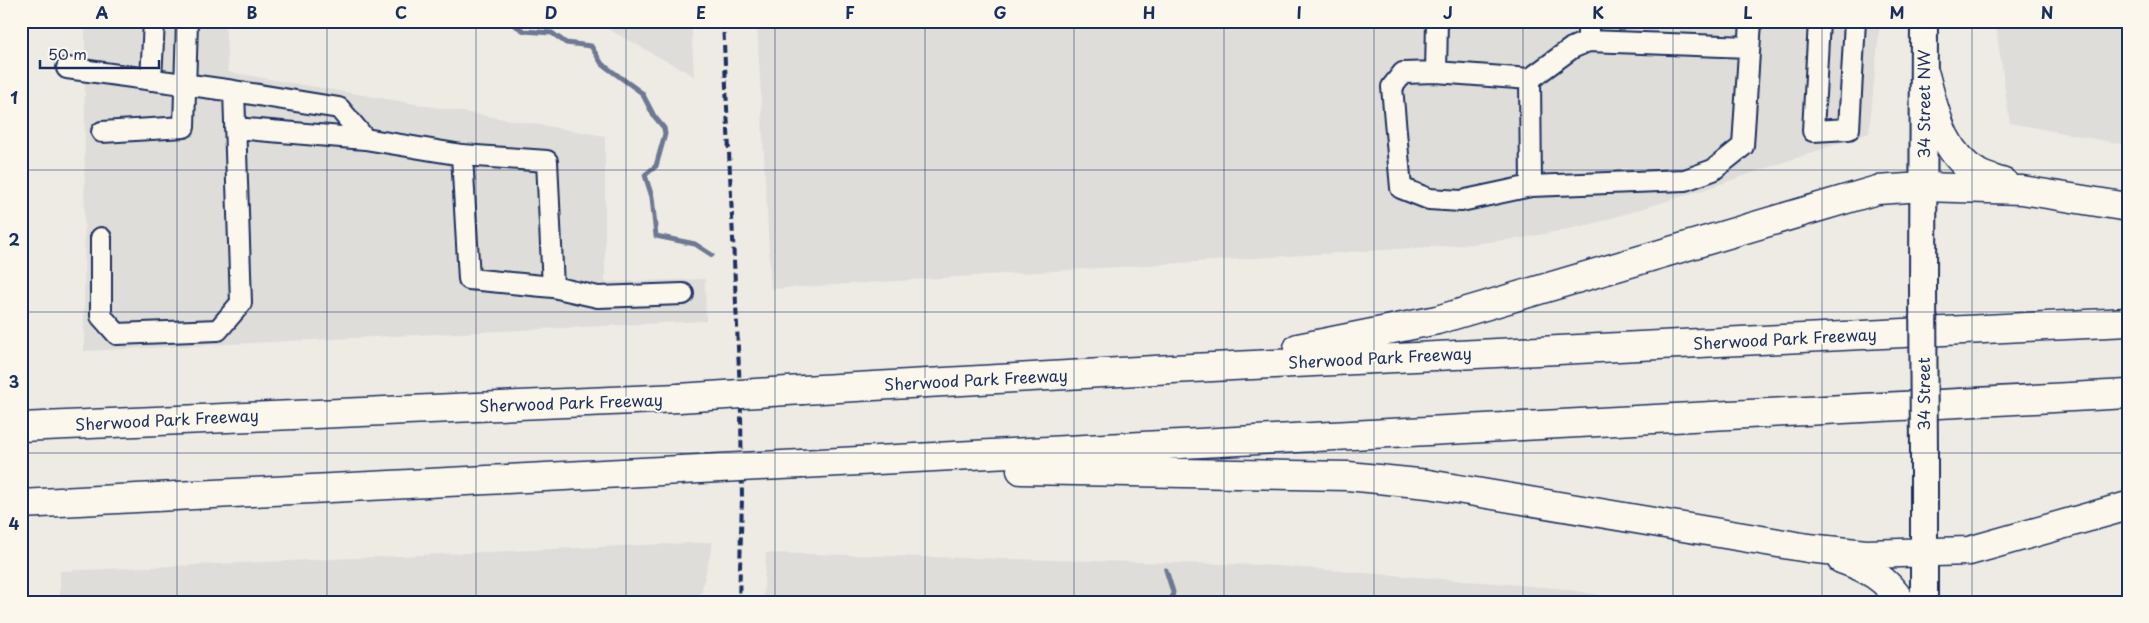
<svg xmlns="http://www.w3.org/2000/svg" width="2149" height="623" font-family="'Playpen Sans',sans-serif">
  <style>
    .built { fill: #deddda }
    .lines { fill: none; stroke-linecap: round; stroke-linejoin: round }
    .stream { stroke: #6d7892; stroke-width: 5 }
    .minor-casing { stroke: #1b2f5e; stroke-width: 24 }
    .major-casing { stroke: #1b2f5e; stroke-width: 30 }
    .highway-casing { stroke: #1b2f5e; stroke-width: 31 }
    .minor { stroke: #fbf7ec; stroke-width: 20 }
    .major { stroke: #fbf7ec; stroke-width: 26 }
    .highway { stroke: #fbf7ec; stroke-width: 28 }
    .rail { stroke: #1b2f5e; stroke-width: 4; stroke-dasharray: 8 4; stroke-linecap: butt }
    .major-bridge-casing { stroke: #1b2f5e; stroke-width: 30; stroke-linecap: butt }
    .highway-bridge-casing { stroke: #1b2f5e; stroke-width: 31; stroke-linecap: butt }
    .major-bridge { stroke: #fbf7ec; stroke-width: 26 }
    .highway-bridge { stroke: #fbf7ec; stroke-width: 28 }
    .grid { fill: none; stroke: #1b2f5e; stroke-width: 1; stroke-opacity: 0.55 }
    .labels { text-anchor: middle; stroke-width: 4; stroke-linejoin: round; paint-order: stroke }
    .street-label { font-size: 16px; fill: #1b2f5e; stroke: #fbf7ec }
    .neatline { fill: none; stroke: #1b2f5e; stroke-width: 2 }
    .grid-label { font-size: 16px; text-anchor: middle; font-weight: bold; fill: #1b2f5e }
  </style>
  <rect width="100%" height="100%" fill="#eeebe4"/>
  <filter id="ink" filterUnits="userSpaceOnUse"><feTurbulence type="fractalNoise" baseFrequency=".02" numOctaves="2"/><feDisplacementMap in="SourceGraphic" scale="10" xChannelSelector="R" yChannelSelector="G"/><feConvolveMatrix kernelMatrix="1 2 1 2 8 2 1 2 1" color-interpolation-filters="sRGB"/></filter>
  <g filter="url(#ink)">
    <path class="built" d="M85 21H225L228 72 605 136V282L705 279 706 321 84 351Z
      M593 21H691L694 76Z
      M757 21H1880L1869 133 1703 190 1589 225 1523 238 1461 245 771 289Z
      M1995 21H2128V145L2010 123Z
      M713 542 699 602H60V571Z
      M766 553 1263 565 1557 588 1644 602H763Z
      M2128 590V602H2087Z"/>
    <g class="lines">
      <path class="stream" d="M508 21 524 31 552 33 566 43 591 46 602 64 642 93 654 116 664 128 665 134 656 166 645 175 652 197 656 236 695 244 712 255
        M1166 570 1173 592 1171 602"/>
      <g class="minor-casing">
        <path id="minor" d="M1819 21 1813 131 1849 129 1855 21
          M1588 41V21
          M67 68 234 91 339 108 365 139
          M1436 72 1437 21
          M1530 79 1436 72 1403 73 1392 87 1401 188 1429 199 1461 201 1531 186 1685 180 1713 170 1743 146 1751 21
          M151 80 154 21
          M235 128 365 139 462 155 547 161 553 287
          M102 132 184 127 187 21
          M462 155 469 279 553 287 598 297 683 294
          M1531 186 1530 79 1572 48 1588 41 1749 47
          M101 238V316L117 334 218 330 241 303 234 91"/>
      </g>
      <g class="major-casing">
        <path id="major" d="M1923 286 1924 21
          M1924 602V455"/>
      </g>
      <g class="highway-casing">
        <path id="highway" d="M1925 75C1935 111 1942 154 1979 174 1986 178 1996 180 2004 183
          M1298 348 1437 320 1877 190 1923 187 2022 190 2128 207
          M803 390 1172 369 2128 322
          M21 427 679 398
          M802 464 2128 394
          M1021 470 1348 476 1428 484 1808 548 1866 554 1969 551 2128 506
          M21 504 680 470
          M1841 559C1867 568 1886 578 1901 602"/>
      </g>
      <use href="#minor" class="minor"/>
      <use href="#major" class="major"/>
      <use href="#highway" class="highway"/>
      <path class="rail" d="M723 21 741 413 742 499 739 602"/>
      <g class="major-bridge-casing">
        <path id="major-bridge" d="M1923 286 1924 455"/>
      </g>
      <g class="highway-bridge-casing">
        <path id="highway-bridge" d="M679 398 803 390
          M680 470 802 464"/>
      </g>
      <use href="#major-bridge" class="major-bridge"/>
      <use href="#highway-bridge" class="highway-bridge"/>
    </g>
  </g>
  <path class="grid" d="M177 21V602M327 21V602M476 21V602M626 21V602M775 21V602M925 21V602M1074 21V602M1224 21V602M1374 21V602M1523 21V602M1673 21V602M1822 21V602M1972 21V602M21 170H2128M21 312H2128M21 453H2128"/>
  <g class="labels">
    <g class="street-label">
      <text transform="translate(1924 104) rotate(-90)" y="6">34 Street NW</text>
      <text transform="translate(1785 339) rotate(-3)" y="6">Sherwood Park Freeway</text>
      <text transform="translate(1380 358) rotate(-3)" y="6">Sherwood Park Freeway</text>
      <text transform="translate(976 380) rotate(-3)" y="6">Sherwood Park Freeway</text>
      <text transform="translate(1924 394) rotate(-90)" y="6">34 Street</text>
      <text transform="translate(571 403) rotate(-2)" y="6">Sherwood Park Freeway</text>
      <text transform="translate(167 420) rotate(-3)" y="6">Sherwood Park Freeway</text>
    </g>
  </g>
  <rect width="2149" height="623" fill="none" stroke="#fbf7ec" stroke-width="55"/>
  <path d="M40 60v8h119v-8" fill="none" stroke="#1b2f5e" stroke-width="2.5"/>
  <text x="48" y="60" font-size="15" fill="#1b2f5e" stroke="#fbf7ec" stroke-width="4" paint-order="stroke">50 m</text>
  <rect x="28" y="28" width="2094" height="568" class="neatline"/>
  <g class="grid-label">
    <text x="102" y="19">A</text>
    <text x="252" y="19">B</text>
    <text x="401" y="19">C</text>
    <text x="551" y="19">D</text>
    <text x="701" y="19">E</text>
    <text x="850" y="19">F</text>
    <text x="1000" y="19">G</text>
    <text x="1149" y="19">H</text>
    <text x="1299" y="19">I</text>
    <text x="1448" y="19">J</text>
    <text x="1598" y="19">K</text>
    <text x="1748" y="19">L</text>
    <text x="1897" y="19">M</text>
    <text x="2047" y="19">N</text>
    <text x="14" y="104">1</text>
    <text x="14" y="246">2</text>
    <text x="14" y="388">3</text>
    <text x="14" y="530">4</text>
  </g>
</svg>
